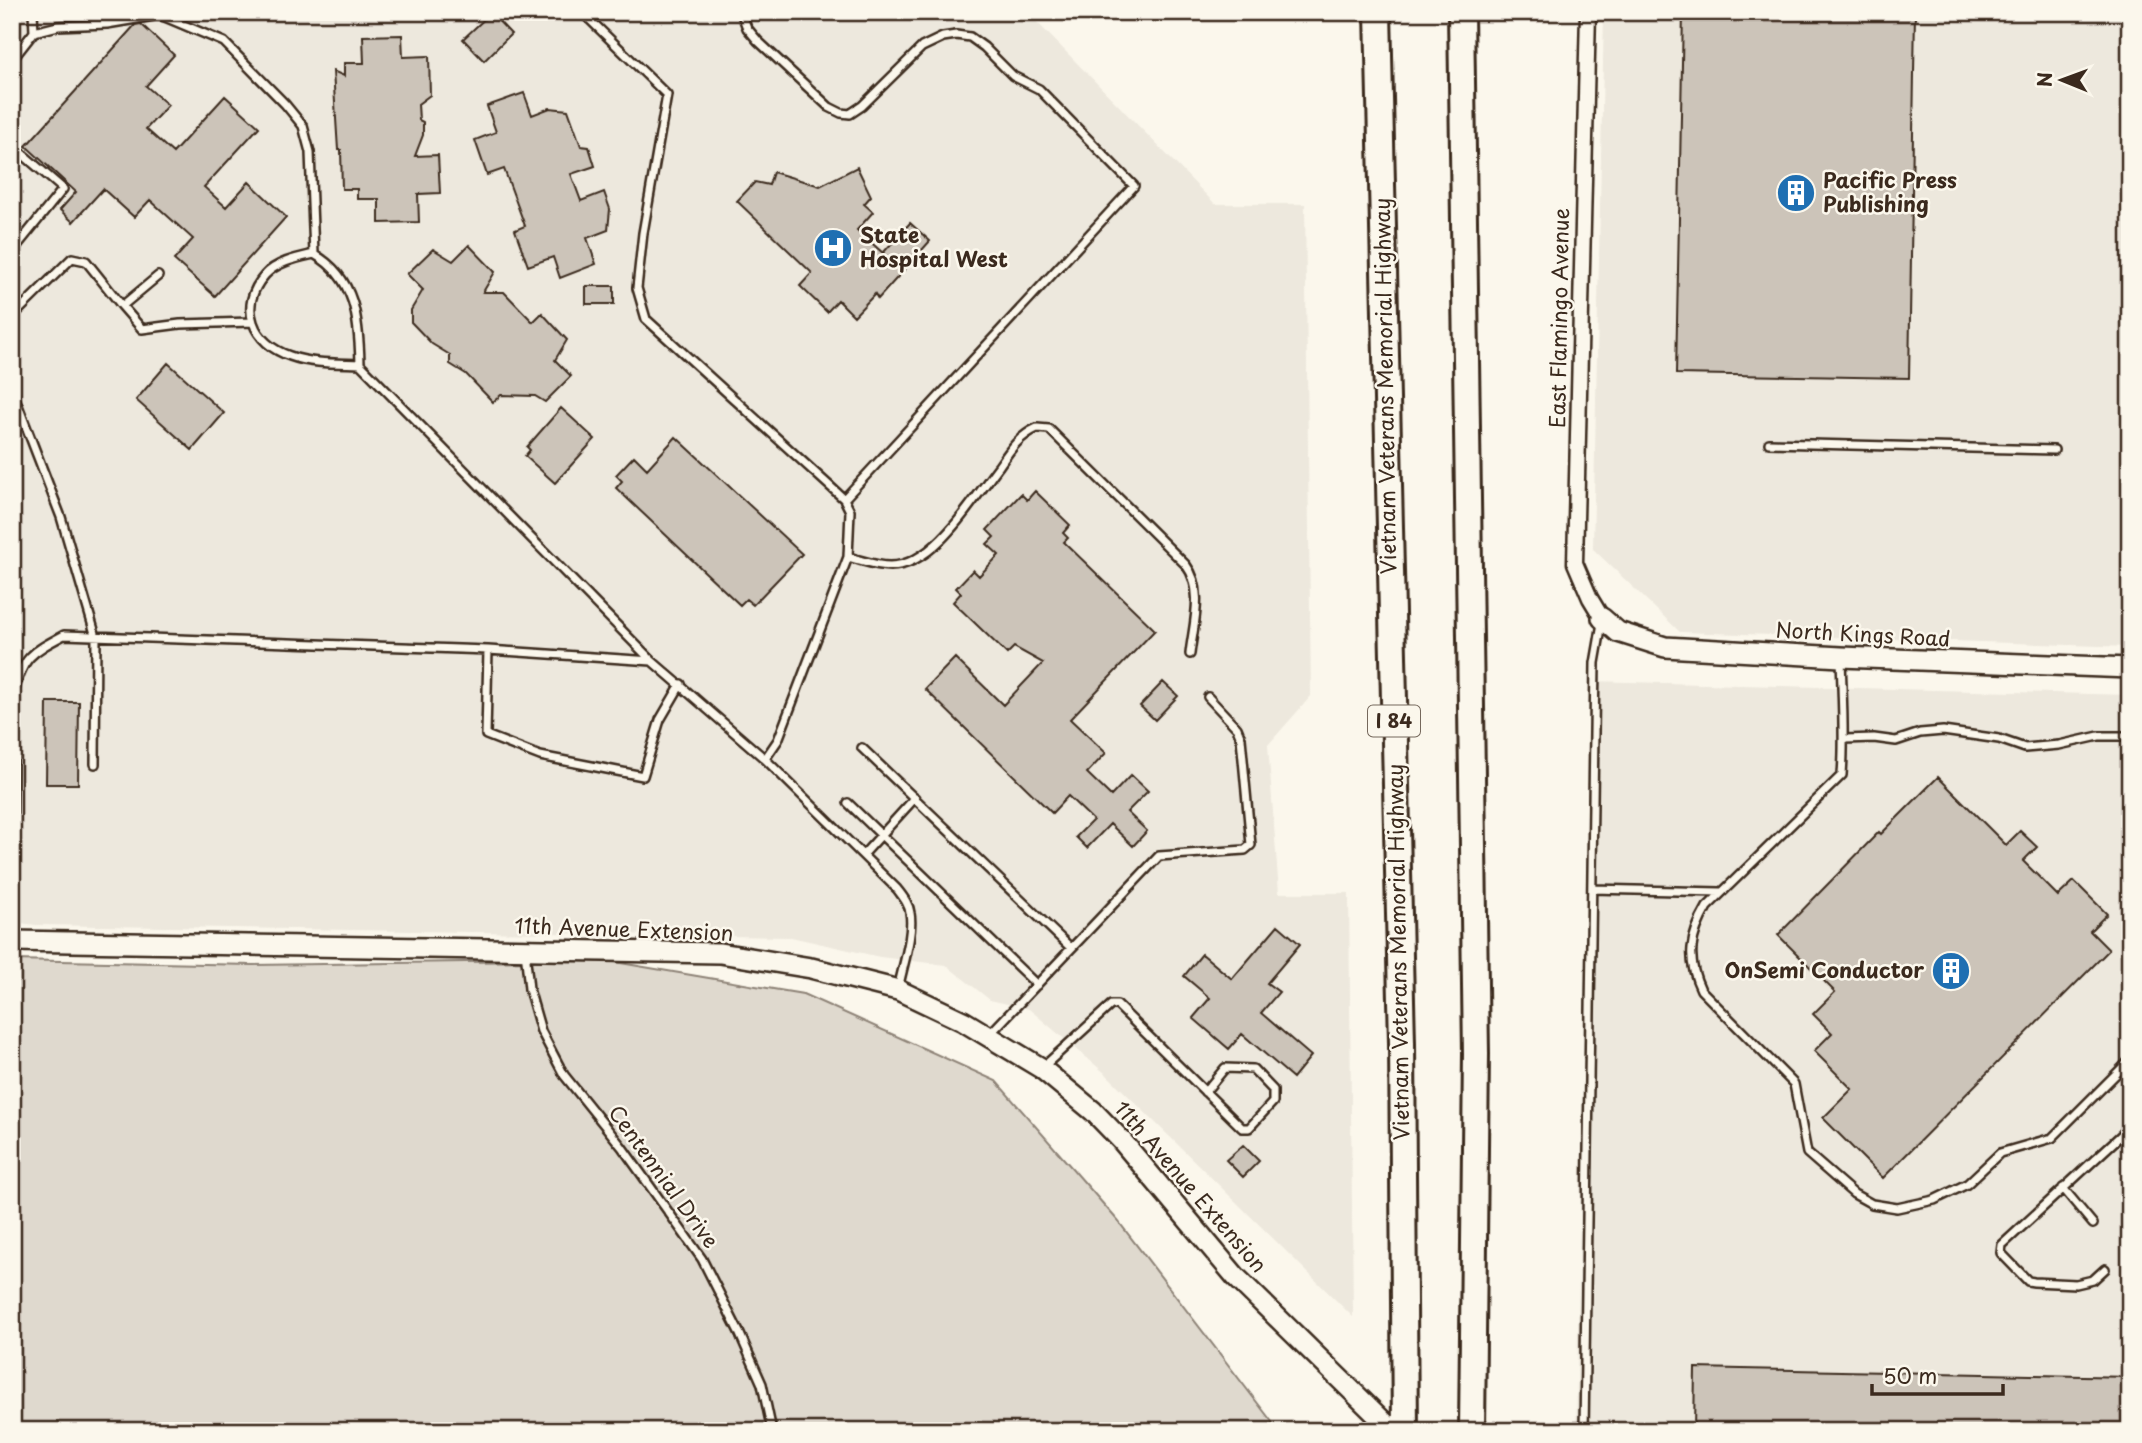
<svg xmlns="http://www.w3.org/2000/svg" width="2142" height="1443" font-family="'Playpen Sans',sans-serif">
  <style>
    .built { fill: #ede8dd }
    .green { fill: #dfd9ce; stroke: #8d8276; stroke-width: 2 }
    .building { fill: #ccc4b9; stroke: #3b2a1e; stroke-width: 2 }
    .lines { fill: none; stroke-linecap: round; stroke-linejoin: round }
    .lane-casing { stroke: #3b2a1e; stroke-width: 12 }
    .street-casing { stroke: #3b2a1e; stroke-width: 19 }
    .secondary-casing { stroke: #3b2a1e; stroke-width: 24 }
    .highway-casing { stroke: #3b2a1e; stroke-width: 30 }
    .lane { stroke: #fbf7ec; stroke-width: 7 }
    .street { stroke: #fbf7ec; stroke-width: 14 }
    .secondary { stroke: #fbf7ec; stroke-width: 19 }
    .highway { stroke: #fbf7ec; stroke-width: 24 }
    .labels { text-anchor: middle; stroke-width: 5; stroke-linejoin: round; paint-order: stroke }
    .shield { fill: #fbf7ec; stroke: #75685c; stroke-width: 2 }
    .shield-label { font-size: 19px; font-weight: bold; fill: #3b2a1e }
    .poi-label { font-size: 21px; font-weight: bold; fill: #3b2a1e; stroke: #fbf7ec; text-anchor: start }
    .street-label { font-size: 21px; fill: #3b2a1e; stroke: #fbf7ec }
  </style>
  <rect width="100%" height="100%" fill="#fbf7ec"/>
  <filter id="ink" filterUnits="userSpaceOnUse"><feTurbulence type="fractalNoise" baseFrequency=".0143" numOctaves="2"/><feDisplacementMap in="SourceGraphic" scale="14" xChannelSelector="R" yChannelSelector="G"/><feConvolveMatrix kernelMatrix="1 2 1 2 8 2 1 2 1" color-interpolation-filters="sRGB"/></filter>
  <g filter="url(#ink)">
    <path class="built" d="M12 12H1027L1215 204H1305L1311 696 1268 745 1279 893H1349L1353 1317 1106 1074 1029 1009 990 1000 946 965 880 957 791 937 36 925 12 922Z
      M1604 12H2130V647L1680 632 1593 549Z
      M1590 681 2130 695V1431H1576Z"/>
    <path class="green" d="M12 960 253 965 603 960 803 994 996 1081 1118 1221 1279 1431H12Z"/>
    <path class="building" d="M1683 12H1915L1909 378 1676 374Z
      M491 13 511 34 484 61 463 39Z
      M141 24 174 55 146 86 168 105 146 129 173 153 225 96 259 127 204 187 226 207 249 182 286 217 215 296 174 260 193 239 150 200 134 217 103 189 73 222 60 210 76 192 26 146 135 25Z
      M402 35 403 57 429 56 430 95 418 104 419 120 423 122V135L415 156 438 155 440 193 418 194 419 222 379 223V199H357V189H342L341 150H338L333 71 344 76V63H364L363 36Z
      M524 93 532 115 550 108 568 110 581 146 589 147 595 166 571 174 581 201 604 192 610 209 608 230 587 238 596 264 560 278 553 257 528 266 515 230 525 226 504 169 487 175 475 140 496 132 487 106Z
      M857 167 871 196 864 204 873 212 857 230 883 253 910 223 930 241 878 299 875 294 854 316 838 300 827 312 800 286 812 273 737 201 755 182 769 185 773 172 820 186Z
      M469 245 495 272 483 292H504L533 322 542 313 567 340 555 360 571 376 545 402 535 396 501 395 493 402 466 374 450 364V355L432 344 411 322V310L423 290 407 274 433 249 453 261Z
      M586 286H614V304H586Z
      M168 363 224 413 192 450 136 400Z
      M561 408 595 439 555 483 525 456 530 450 527 447Z
      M676 437 802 554 753 605 746 599 740 605 616 488 622 481 616 475 634 456 647 469Z
      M1035 491 1070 525 1063 533 1068 538 1064 542 1155 630 1070 719 1106 753 1087 773 1111 796 1131 775 1148 791 1127 812 1147 831 1133 846 1110 824 1087 848 1076 837 1093 820 1068 796 1052 813 925 689 955 658 1003 705 1043 663 1014 647 1007 654 953 602 961 593 956 588 973 570 979 576 999 555 987 544 994 537 987 530 1021 494 1027 500Z
      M1163 682 1178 696 1155 720 1140 706Z
      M47 702H79L78 784H46Z
      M1938 777 2006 845 2020 831 2037 847 2023 861 2058 896 2074 881 2107 914 2090 931 2109 950 1883 1178 1823 1118 1852 1089 1814 1051 1832 1033 1813 1014 1835 992 1778 935 1879 832 1881 834Z
      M1278 925 1300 944 1267 983 1279 992 1261 1013 1311 1056 1293 1078 1242 1034 1229 1049 1193 1018 1210 998 1184 976 1202 954 1232 979Z
      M1243 1145 1259 1161 1243 1177 1226 1160Z
      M1695 1368 2130 1377V1431H1694Z"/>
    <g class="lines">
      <g class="lane-casing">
        <path id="lane" d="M582 12 667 95 643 233 637 288 646 319 844 499
          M741 12 747 28 758 41 829 107 841 113 850 114 862 106 922 47 943 37 956 35 970 37 984 47 1013 76 1039 89 1134 186 844 499 850 511 848 557 778 740 765 759 897 889C903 897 909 904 910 913 914 934 902 968 898 990
          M34 32 58 26 107 24 160 15 224 42 285 104 303 126 310 152 314 254
          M12 60 34 32 33 12
          M12 145 63 189 12 252
          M314 254C356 278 359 320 360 364 337 363 312 364 290 356 253 344 237 306 265 275 277 262 297 258 314 254Z
          M158 276 122 306 142 329 180 324 252 322
          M12 317 72 258 86 261 122 306
          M360 364 652 661 765 759
          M12 390 61 517 96 637 95 764
          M1769 443 2054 450
          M848 557C861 560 876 566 890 566 935 566 974 498 999 466 1010 450 1019 436 1037 428L1049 429 1186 565C1205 590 1193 625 1190 654
          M488 650 486 735 540 756 643 776 660 720 681 684
          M1841 657C1842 697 1845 735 1842 775L1707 907C1690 936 1686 959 1701 990L1794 1084 1807 1153 1854 1194 1872 1204 1897 1208 1934 1200 1967 1184 2000 1153 2052 1138 2130 1060
          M1845 739 1874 738 1896 741 1920 733 1943 731 1999 739 2025 748 2059 745 2099 736H2130
          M862 748 1071 948
          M848 803 1037 985
          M863 855 915 798
          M12 878 14 694C22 657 32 652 64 635L488 650 652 661
          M1592 889 1720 892
          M525 950 529 989 541 1031 564 1075 622 1147 702 1259 739 1332 762 1384 772 1431
          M989 1035 1159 856 1245 850 1251 845 1241 738 1237 728 1208 697
          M1042 1068 1111 1005H1117L1242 1128H1249L1273 1102V1090L1253 1069 1225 1068 1205 1092
          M2063 1188 2093 1224
          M2105 1269 2093 1280 2076 1284 2034 1282 2028 1281 2001 1253 2002 1245 2130 1127
          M1584 1431 1595 663 1602 623"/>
      </g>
      <g class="street-casing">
        <path id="street" d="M1588 12 1575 563 1590 598 1602 618"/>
      </g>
      <g class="secondary-casing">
        <path id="secondary" d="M1602 618 1618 632 1665 647 1841 657 2130 668
          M12 941 720 953 811 968 898 990 963 1021 1041 1068 1093 1111 1122 1141 1236 1277 1393 1431"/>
      </g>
      <g class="highway-casing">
        <path id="highway" d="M1378 12 1402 1043 1405 1431
          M1461 12 1476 1054 1472 1431"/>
      </g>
      <use href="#lane" class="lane"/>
      <use href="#street" class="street"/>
      <use href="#secondary" class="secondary"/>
      <use href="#highway" class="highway"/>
    </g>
  </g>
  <defs>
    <g id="building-disc" transform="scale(2.0125)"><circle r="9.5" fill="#1f6fb2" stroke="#fbf7ec"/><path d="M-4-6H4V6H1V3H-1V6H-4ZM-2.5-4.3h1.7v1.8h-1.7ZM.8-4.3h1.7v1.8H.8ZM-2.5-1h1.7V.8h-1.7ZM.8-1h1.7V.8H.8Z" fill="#fff"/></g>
    <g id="hospital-disc" transform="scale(2.0125)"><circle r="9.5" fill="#1f6fb2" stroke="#fbf7ec"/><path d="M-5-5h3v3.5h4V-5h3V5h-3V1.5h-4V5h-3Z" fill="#fff"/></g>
  </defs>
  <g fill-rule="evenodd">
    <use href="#building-disc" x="1796" y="193"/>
    <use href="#hospital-disc" x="833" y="248"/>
    <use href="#building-disc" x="1951" y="971"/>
  </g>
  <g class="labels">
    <rect class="shield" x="1368" y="705.5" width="52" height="31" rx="5"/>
    <g class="shield-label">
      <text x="1394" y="728">I 84</text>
    </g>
    <g class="poi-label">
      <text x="1823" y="188">Pacific Press<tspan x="1823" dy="24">Publishing</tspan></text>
      <text x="860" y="243">State<tspan x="860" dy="24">Hospital West</tspan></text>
      <text x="1924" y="978" text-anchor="end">OnSemi Conductor</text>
    </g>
    <g class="street-label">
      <text transform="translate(1560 318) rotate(-89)" y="7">East Flamingo Avenue</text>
      <text transform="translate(1386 386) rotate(-91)" y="7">Vietnam Veterans Memorial Highway</text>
      <text transform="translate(1863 635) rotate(3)" y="7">North Kings Road</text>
      <text transform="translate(624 930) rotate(2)" y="7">11th Avenue Extension</text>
      <text transform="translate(1399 952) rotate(-91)" y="7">Vietnam Veterans Memorial Highway</text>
      <text transform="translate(663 1177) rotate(54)" y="7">Centennial Drive</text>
      <text transform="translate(1190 1187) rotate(49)" y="7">11th Avenue Extension</text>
    </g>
  </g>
  <rect width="2142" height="1443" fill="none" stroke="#fbf7ec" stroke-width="42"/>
  <rect x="21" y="21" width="2100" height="1401" fill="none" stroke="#3b2a1e" stroke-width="2.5" filter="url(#ink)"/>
  <g transform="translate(2062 80) rotate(271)" stroke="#fbf7ec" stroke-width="5" paint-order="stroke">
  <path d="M0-5L12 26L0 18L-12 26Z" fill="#3b2a1e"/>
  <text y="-10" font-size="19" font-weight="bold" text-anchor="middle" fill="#3b2a1e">N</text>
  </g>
  <path d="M1872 1384v10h131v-10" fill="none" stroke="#3b2a1e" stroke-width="3.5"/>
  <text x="1883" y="1384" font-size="21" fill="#3b2a1e" stroke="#fbf7ec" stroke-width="5" paint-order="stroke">50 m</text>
</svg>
